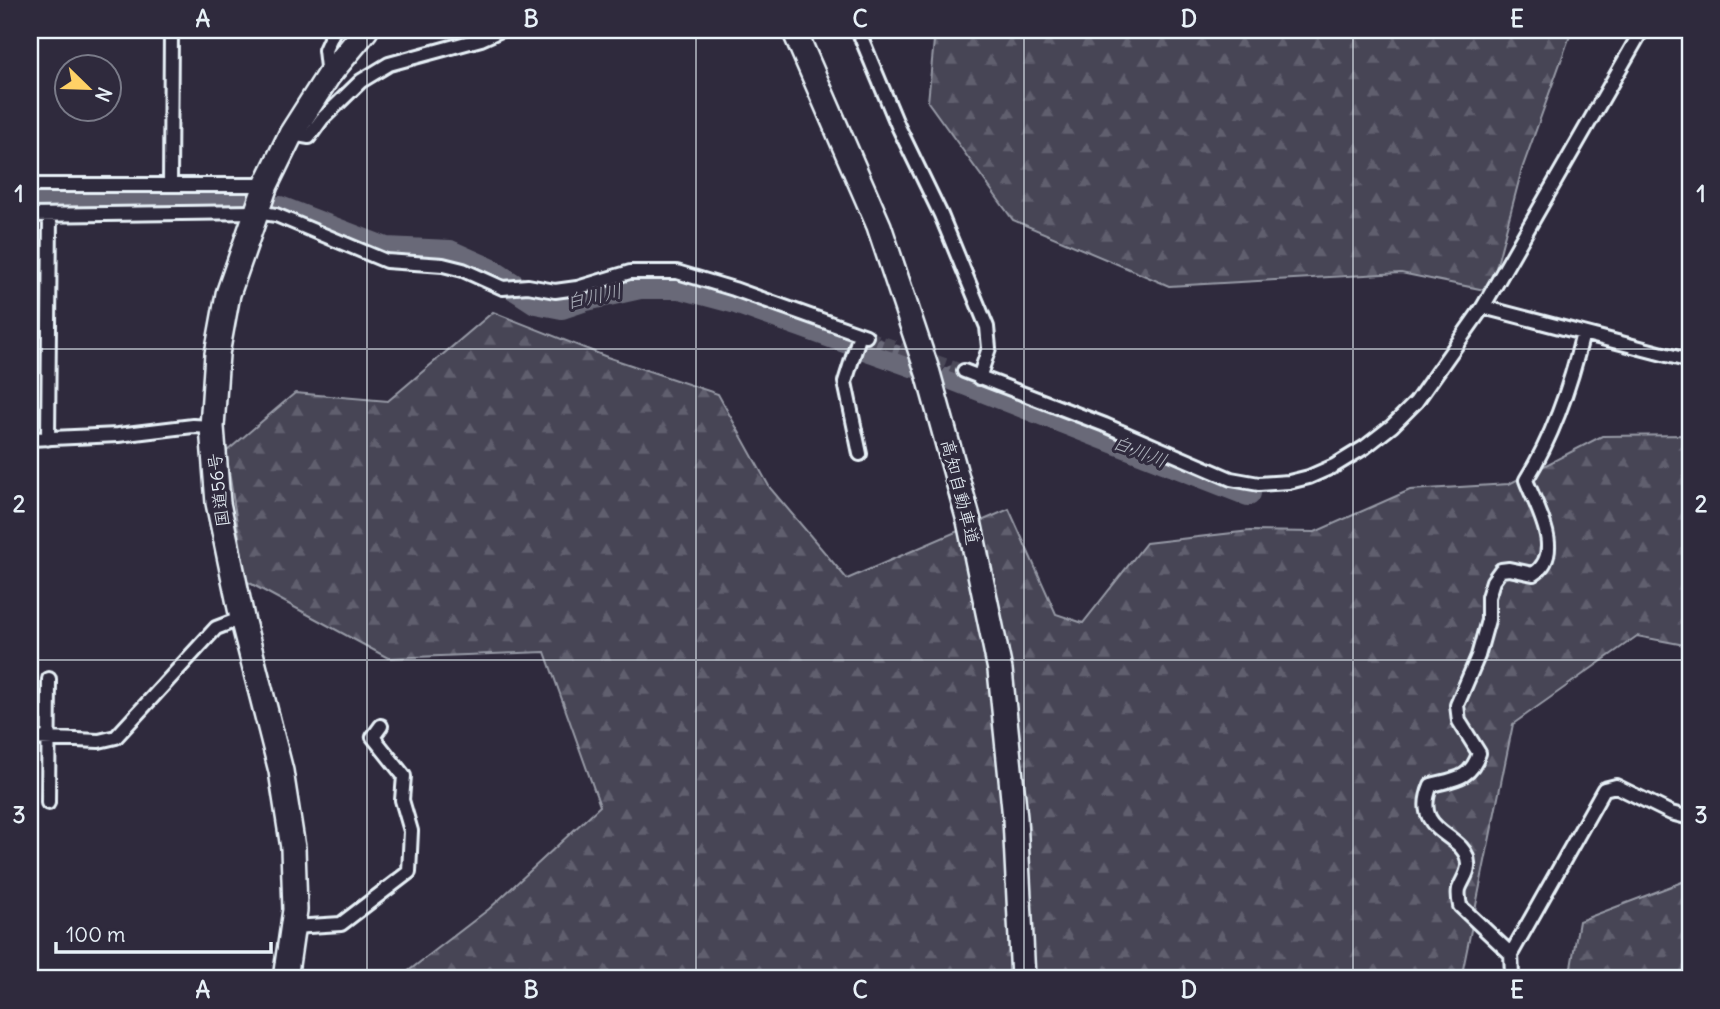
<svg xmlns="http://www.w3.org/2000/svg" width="1720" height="1009" font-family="Delius,'Klee One',sans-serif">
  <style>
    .forest { fill: url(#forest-firs); stroke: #979aa6; stroke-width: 2 }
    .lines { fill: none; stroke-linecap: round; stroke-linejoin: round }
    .river { stroke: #696978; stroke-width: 26 }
    .street-tunnel { stroke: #4b4859; stroke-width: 12; stroke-dasharray: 12 6; stroke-linecap: butt }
    .street-casing { stroke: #e8f1f8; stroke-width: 18 }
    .highway-casing { stroke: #e8f1f8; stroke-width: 28 }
    .street { stroke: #2f2a3d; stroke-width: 12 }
    .highway { stroke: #2f2a3d; stroke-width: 23 }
    .grid { fill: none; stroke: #e8f1f8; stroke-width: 2; stroke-opacity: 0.55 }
    .labels { text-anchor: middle; stroke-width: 6; stroke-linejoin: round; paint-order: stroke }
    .street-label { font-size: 18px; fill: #e8f1f8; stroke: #2f2a3d }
    .water-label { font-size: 19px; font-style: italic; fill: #afb4be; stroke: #2f2a3d }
    .neatline { fill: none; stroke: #e8f1f8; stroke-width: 2.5 }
    .grid-label { font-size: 23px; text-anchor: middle; font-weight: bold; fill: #e8f1f8 }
  </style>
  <defs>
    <pattern id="forest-firs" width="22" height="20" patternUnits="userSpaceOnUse" patternTransform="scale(1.75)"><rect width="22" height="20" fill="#464455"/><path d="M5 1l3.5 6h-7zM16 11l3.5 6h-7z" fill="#615f6e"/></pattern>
  </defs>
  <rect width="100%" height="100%" fill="#2f2a3d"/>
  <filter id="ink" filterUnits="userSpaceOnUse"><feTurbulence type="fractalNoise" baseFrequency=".0143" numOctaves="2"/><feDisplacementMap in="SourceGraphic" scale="14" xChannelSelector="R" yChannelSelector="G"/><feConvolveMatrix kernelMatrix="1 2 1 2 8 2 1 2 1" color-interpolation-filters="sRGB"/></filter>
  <g filter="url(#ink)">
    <path class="forest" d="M935 30H1572L1522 169 1490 291 1401 273 1169 286 1013 220 928 102Z
      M493 312 607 357 718 394 770 488 847 579 1009 509 1056 614 1083 623 1146 543 1250 531 1315 532 1410 490 1509 484 1602 436 1690 435V646L1637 636 1513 724 1461 979H398L489 909 600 806 545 652 388 658 246 581 226 452 295 393 388 401Z
      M1690 879V979H1569L1579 921Z"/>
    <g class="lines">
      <path class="river" d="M30 202 244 204
        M280 209 386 250 450 253 488 270 536 301 562 306 586 298 640 286H680L736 301 915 365
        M954 378 1248 493"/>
      <path class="street-tunnel" d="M866 336 964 371"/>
      <g class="street-casing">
        <path id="street" d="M858 30 898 126 941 215 987 327 989 348 979 378
          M328 76 325 50 334 30
          M291 134 309 137 322 119 361 81 389 64 481 39 501 30
          M30 185H266
          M170 185 171 30
          M30 215 256 212 276 215 386 261 443 265 463 270 503 288 528 286 555 291 577 288 630 272H677L734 289 866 336
          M1483 307 1690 361
          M860 334 845 382 860 454
          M964 371 1105 425 1231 479 1259 484 1289 482 1309 477 1334 466 1365 447 1392 426 1416 402 1483 307 1642 30
          M30 439 118 435 193 426 212 427
          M48 439 50 215
          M30 738 99 741 116 737 216 628 242 618
          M48 803 49 679
          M293 927 341 924 409 872 411 831 402 800 404 776 373 737 381 726
          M1511 954 1460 906C1459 901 1458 894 1459 889 1462 880 1469 873 1468 863 1466 832 1410 835 1431 785 1455 779 1471 779 1479 753L1459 721 1457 705 1478 656 1488 620V597L1493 581 1501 570 1509 569 1533 574C1566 554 1536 507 1526 480 1553 436 1571 384 1583 333
          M1510 979 1512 974 1511 954 1604 789 1616 786 1671 813 1690 818"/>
      </g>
      <g class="highway-casing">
        <path id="highway" d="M794 30 879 226 928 373 969 521 1000 670 1015 818 1023 979
          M285 979 295 910 293 848 281 771 242 618 218 503 212 427 217 354 228 294 266 185 291 134 328 76 366 30"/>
      </g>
      <use href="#street" class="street"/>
      <use href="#highway" class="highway"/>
    </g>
  </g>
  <path class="grid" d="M367 30V979M696 30V979M1024 30V979M1353 30V979M30 349H1690M30 660H1690"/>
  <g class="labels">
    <g class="street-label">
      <text transform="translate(219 490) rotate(-97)" y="6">国道56号</text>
      <text transform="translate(960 492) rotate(76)" y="6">高知自動車道</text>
    </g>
    <g class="water-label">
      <text transform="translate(594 296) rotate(-12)" y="7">白川川</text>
      <text transform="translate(1140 451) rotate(21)" y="7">白川川</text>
    </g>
  </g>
  <rect width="1720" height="1009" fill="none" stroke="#2f2a3d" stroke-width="77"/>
  <g transform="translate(88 88) rotate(113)"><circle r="33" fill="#2f2a3d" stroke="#797a88" stroke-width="2"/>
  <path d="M0-5L12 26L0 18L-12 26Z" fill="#ffd166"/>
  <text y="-10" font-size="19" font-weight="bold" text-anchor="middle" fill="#e8f1f8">N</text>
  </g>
  <path d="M56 942v10h215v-10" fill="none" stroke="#e8f1f8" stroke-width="3.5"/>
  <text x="66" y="942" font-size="21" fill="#e8f1f8" stroke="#2f2a3d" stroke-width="5" paint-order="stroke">100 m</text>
  <rect x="38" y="38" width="1644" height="932" class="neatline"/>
  <g class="grid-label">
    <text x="203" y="27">A</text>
    <text x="531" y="27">B</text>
    <text x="860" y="27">C</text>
    <text x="1189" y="27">D</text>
    <text x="1517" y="27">E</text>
    <text x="19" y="202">1</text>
    <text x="1701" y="202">1</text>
    <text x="19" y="512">2</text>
    <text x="1701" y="512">2</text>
    <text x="19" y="823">3</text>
    <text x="1701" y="823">3</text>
    <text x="203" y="998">A</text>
    <text x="531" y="998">B</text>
    <text x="860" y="998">C</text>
    <text x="1189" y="998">D</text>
    <text x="1517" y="998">E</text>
  </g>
</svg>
